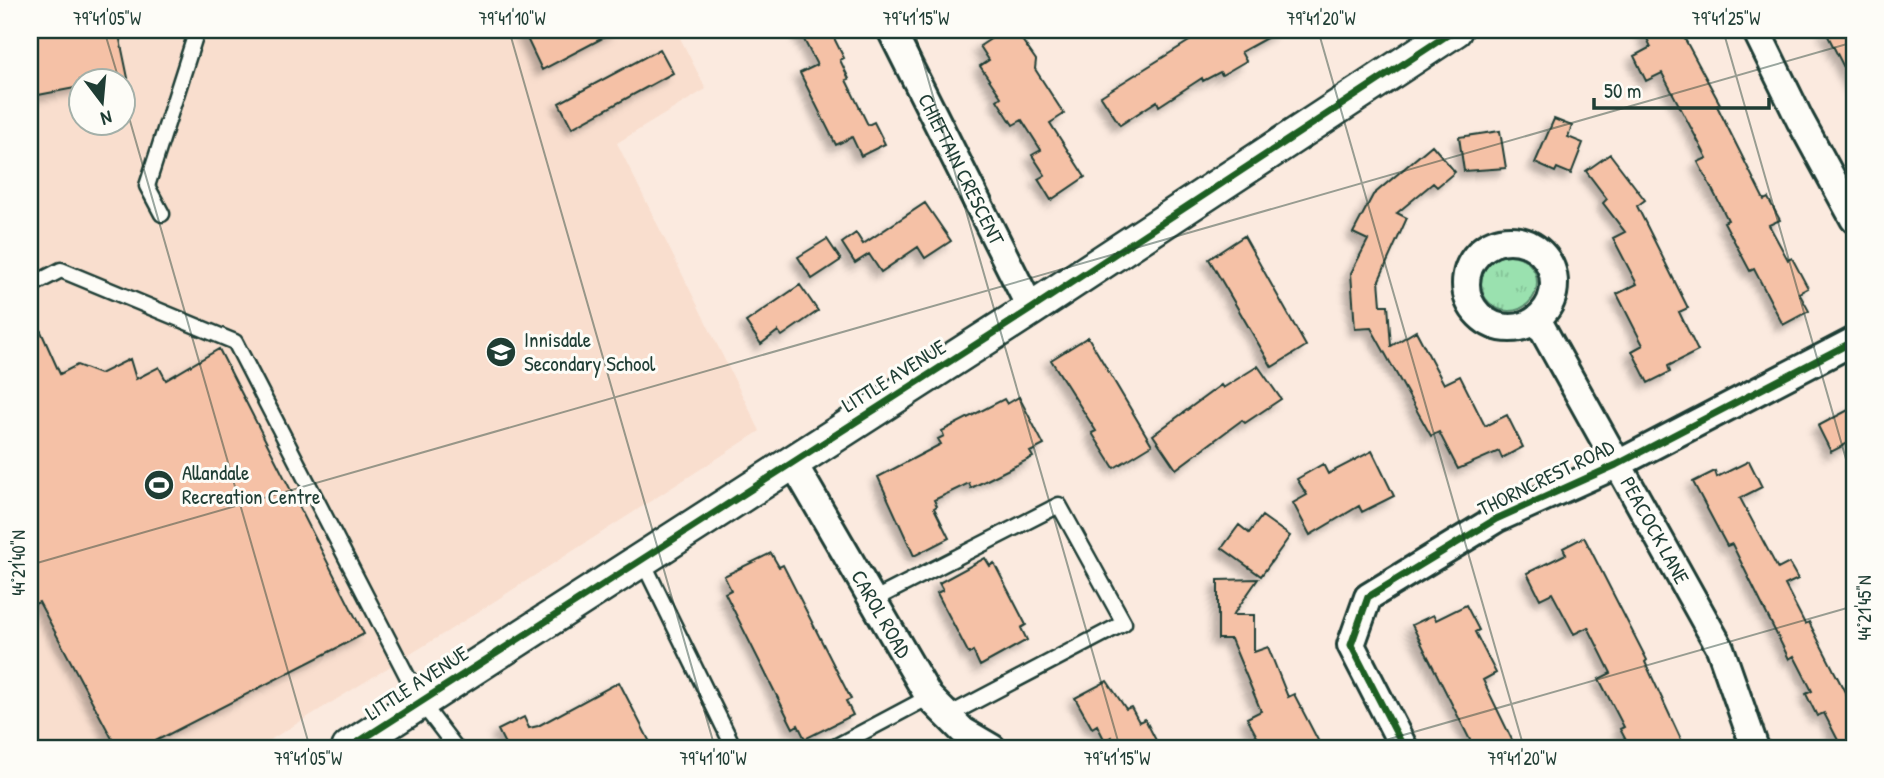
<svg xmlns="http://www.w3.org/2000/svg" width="1884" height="778" font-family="'Patrick Hand',sans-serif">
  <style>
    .built { fill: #f9dece; fill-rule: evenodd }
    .grass { fill: url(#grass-tufts); stroke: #5c8f72; stroke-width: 2 }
    .building { fill: #f5c1a6; stroke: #1f3d34; stroke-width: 2; filter: url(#shadow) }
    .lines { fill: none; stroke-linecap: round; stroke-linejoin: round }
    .service-casing { stroke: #1f3d34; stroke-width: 19 }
    .minor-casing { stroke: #1f3d34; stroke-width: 32 }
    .tertiary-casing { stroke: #1f3d34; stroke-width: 38 }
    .service { stroke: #fdfcf7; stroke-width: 14 }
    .minor { stroke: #fdfcf7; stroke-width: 26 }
    .tertiary { stroke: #fdfcf7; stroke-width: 33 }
    .cycleway-casing { stroke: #fdfcf7; stroke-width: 11 }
    .cycleway { stroke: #1b5e20; stroke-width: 7 }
    .ticks { fill: none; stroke: #1f3d34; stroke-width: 2; stroke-opacity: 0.45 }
    .labels { text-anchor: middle; stroke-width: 6; stroke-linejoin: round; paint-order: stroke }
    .street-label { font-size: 21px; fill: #1f3d34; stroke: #fdfcf7 }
    .poi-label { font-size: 21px; fill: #1f3d34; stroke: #fdfcf7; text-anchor: start }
    .neatline { fill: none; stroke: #1f3d34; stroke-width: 2.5 }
    .ticks-label { font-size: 18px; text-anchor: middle; fill: #1f3d34 }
  </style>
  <defs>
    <pattern id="grass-tufts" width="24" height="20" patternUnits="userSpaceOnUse" patternTransform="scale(1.75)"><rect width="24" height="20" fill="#9ae1af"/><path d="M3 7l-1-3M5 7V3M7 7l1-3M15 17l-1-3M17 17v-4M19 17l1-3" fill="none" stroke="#84c297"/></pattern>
    <filter id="shadow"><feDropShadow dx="-6" dy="6" stdDeviation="3.5" flood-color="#0004"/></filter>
  </defs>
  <rect width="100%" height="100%" fill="#fbeadf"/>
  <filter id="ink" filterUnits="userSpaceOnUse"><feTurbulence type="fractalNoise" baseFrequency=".0143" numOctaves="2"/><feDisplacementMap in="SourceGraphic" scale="14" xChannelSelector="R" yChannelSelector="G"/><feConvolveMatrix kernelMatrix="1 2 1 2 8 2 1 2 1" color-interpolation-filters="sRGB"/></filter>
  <g filter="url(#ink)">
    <path class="built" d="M30 30H676L706 89 617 143 760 431 448 631 257 748H30ZM80 80H122V122H80Z"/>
    <path class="grass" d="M1481 283a28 28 0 1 1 56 0a28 28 0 1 1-56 0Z"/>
    <path class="building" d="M30 30H118L128 78 80 80V87L33 96 30 83Z
      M523 30H618L542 70Z
      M799 30H830L844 58 840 60 849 79 846 80 868 125 874 122 885 144 861 156 852 137 836 145 800 73 817 65Z
      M1004 30H1015L1036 60 1035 69 1064 114 1050 123 1085 177 1051 200 1038 179 1045 175 1032 155 1041 150 1022 120 1013 125 997 100 1001 97 980 66 989 60 980 46Z
      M1207 30H1281L1241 52 1246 61 1222 75 1220 72 1203 81 1202 78 1159 106 1157 101 1120 125 1101 96Z
      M1643 30H1680L1720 104 1717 106 1764 200 1768 198 1780 220 1769 225 1788 260 1792 258 1808 288 1799 293 1809 311 1783 325 1754 269 1750 271 1724 222 1728 220 1698 162 1707 158 1662 73 1646 81 1634 56 1651 47Z
      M1825 30H1854V87L1828 36Z
      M660 49 673 73 572 128 559 103Z
      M1554 119 1572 126 1568 137 1583 143 1571 174 1557 168 1555 172 1535 163Z
      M1500 131 1506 168 1464 171 1459 137Z
      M1432 145 1455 172 1437 187 1433 183 1397 213 1407 218 1379 280 1381 305H1388L1391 346 1416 331 1444 384 1460 376 1485 426 1507 415 1523 447 1502 458 1499 451 1458 469 1439 432 1431 436 1371 328 1355 329 1351 273 1368 240 1353 233 1373 195Z
      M1610 154 1645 200 1637 206 1688 308 1679 312 1698 351 1668 366 1670 372 1648 383 1632 351 1643 345 1617 294 1637 284 1613 238 1625 232 1603 203 1607 199 1586 171Z
      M925 203 951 241 925 258 918 247 881 272 869 254 855 263 842 243 856 233 863 244Z
      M1244 236 1306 346 1272 367 1209 259Z
      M827 239 841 260 812 279 798 257Z
      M800 285 818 311 782 336 778 331 761 344 746 322Z
      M30 307 60 374 77 365 100 374 130 359 136 379 159 367 166 380 219 349 364 634 142 748H117L39 602 30 606Z
      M1088 337 1152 445 1114 468 1092 433 1096 431 1051 360Z
      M1258 366 1281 399 1245 423 1242 420 1176 469 1153 435 1221 385 1223 388Z
      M1019 397 1044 445 1030 452 1033 457 971 488 969 483 934 500 937 506 934 508 949 538 914 556 878 477 941 444 938 439 944 436 942 431 1004 399 1007 404Z
      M1854 407V440L1831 452 1818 426Z
      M1372 451 1394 496 1362 512 1359 506 1310 535 1293 503 1307 495 1297 479 1323 464 1328 474Z
      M1749 461 1762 487 1740 498 1778 569 1789 563 1798 579 1785 585 1805 624 1809 622 1847 696 1854 692V748H1842L1824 713 1817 716 1806 694 1812 691 1794 656 1789 659 1732 544 1727 546 1693 482 1715 471 1717 477Z
      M1262 516 1290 536 1261 576 1222 548 1239 525 1249 533Z
      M1584 537 1647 660 1645 662 1685 748H1630L1620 729 1624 727 1599 679 1611 673 1588 627 1574 634 1552 593 1540 599 1527 573 1566 554 1563 548Z
      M771 553 779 567 783 565 851 699 846 701 853 715 805 739 798 725 793 728 725 593 731 590 724 576Z
      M985 558 990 566 994 563 1026 625 1021 628 1027 640 980 666 973 651 969 654 937 593 943 590 939 583Z
      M1258 579 1233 615H1254V652L1268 647 1288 697 1294 694 1322 748H1263L1247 718 1261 711 1231 639H1218V580Z
      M1466 605 1479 630 1475 632 1496 673 1483 680 1516 748H1474L1412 625 1433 615 1436 620Z
      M1107 681 1126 709 1131 707 1139 722 1145 719 1160 748H1117L1111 737 1105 741 1097 725 1092 728 1075 698Z
      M619 682 653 748H507L498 730 524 717 529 728 538 726Z"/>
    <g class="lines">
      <g class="service-casing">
        <path id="service" d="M162 214 147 186 197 30
          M30 286 61 270 235 342 420 701 456 748
          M642 560 734 748
          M873 600 1059 505 1124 623 947 716
          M833 748 929 697"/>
      </g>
      <g class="minor-casing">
        <g id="minor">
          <path id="s1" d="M891 30 1031 309"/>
          <path d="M1756 30 1800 120 1854 219"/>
          <circle cx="1510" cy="284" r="44"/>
          <path id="s2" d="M1537 319 1720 648 1755 748"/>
          <path id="s3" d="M792 461 929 697 963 731 992 748"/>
          <path d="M1404 748 1351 645 1368 597 1496 519 1616 465 1854 341"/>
        </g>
      </g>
      <g class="tertiary-casing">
        <path id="tertiary" d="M349 748 1031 309 1455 30"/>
      </g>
      <use href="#service" class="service"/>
      <use href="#minor" class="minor"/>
      <use href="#tertiary" class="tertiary"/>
      <g class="cycleway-casing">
        <path id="cycleway" d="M349 748 1031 309 1455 30
          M1404 748 1351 645 1368 597 1496 519 1616 465 1854 341"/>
      </g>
      <use href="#cycleway" class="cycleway"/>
    </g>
  </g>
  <path class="ticks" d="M104 30 119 80M509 30 715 748M914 30 1120 748M1318 30 1524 748M1723 30 1854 487M122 93 310 748M30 565 1854 42M1358 748 1854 606"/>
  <defs>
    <g id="school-disc" transform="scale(1.575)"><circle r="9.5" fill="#1f3d34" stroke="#fdfcf7"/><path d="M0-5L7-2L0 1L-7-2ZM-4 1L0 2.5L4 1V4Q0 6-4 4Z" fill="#fff"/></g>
    <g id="stadium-disc" transform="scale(1.575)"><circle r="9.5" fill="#1f3d34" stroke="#fdfcf7"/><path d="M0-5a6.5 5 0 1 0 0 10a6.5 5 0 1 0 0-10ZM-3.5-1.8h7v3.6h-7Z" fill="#fff"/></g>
  </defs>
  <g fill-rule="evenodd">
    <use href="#school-disc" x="501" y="352"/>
    <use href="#stadium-disc" x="159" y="485"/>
  </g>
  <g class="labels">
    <g class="street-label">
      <text dy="7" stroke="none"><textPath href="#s1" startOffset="156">CHIEFTAIN CRESCENT</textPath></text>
      <text transform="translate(894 376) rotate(-32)" y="7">LITTLE AVENUE</text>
      <text transform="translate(1546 478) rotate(-26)" y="7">THORNCREST ROAD</text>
      <text dy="7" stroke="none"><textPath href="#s2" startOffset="242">PEACOCK LANE</textPath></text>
      <text dy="7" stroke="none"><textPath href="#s3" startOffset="177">CAROL ROAD</textPath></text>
      <text transform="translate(417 683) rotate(-33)" y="7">LITTLE AVENUE</text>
    </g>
    <g class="poi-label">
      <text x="524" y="347">Innisdale<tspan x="524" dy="24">Secondary School</tspan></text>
      <text x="182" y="480">Allandale<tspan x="182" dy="24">Recreation Centre</tspan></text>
    </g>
  </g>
  <rect width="1884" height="778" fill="none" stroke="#fdfcf7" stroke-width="77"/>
  <g transform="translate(102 102) rotate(164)"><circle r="33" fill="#fdfcf7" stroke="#a4b0a9" stroke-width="2"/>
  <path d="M0-5L12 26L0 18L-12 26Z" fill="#1f3d34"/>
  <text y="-10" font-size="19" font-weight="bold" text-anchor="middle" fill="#1f3d34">N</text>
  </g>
  <path d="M1594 98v10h175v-10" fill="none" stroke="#1f3d34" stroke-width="3.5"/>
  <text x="1604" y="98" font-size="21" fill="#1f3d34" stroke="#fdfcf7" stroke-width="5" paint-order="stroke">50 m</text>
  <rect x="38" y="38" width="1808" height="702" class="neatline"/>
  <g class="ticks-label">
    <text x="107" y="25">79°41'05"W</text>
    <text x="512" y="25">79°41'10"W</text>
    <text x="916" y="25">79°41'15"W</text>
    <text x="1321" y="25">79°41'20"W</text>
    <text x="1726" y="25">79°41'25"W</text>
    <text transform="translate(19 563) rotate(-90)" y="6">44°21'40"N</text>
    <text transform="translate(1865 608) rotate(-90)" y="6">44°21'45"N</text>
    <text x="308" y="765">79°41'05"W</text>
    <text x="713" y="765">79°41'10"W</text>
    <text x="1117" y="765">79°41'15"W</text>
    <text x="1522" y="765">79°41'20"W</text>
  </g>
</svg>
